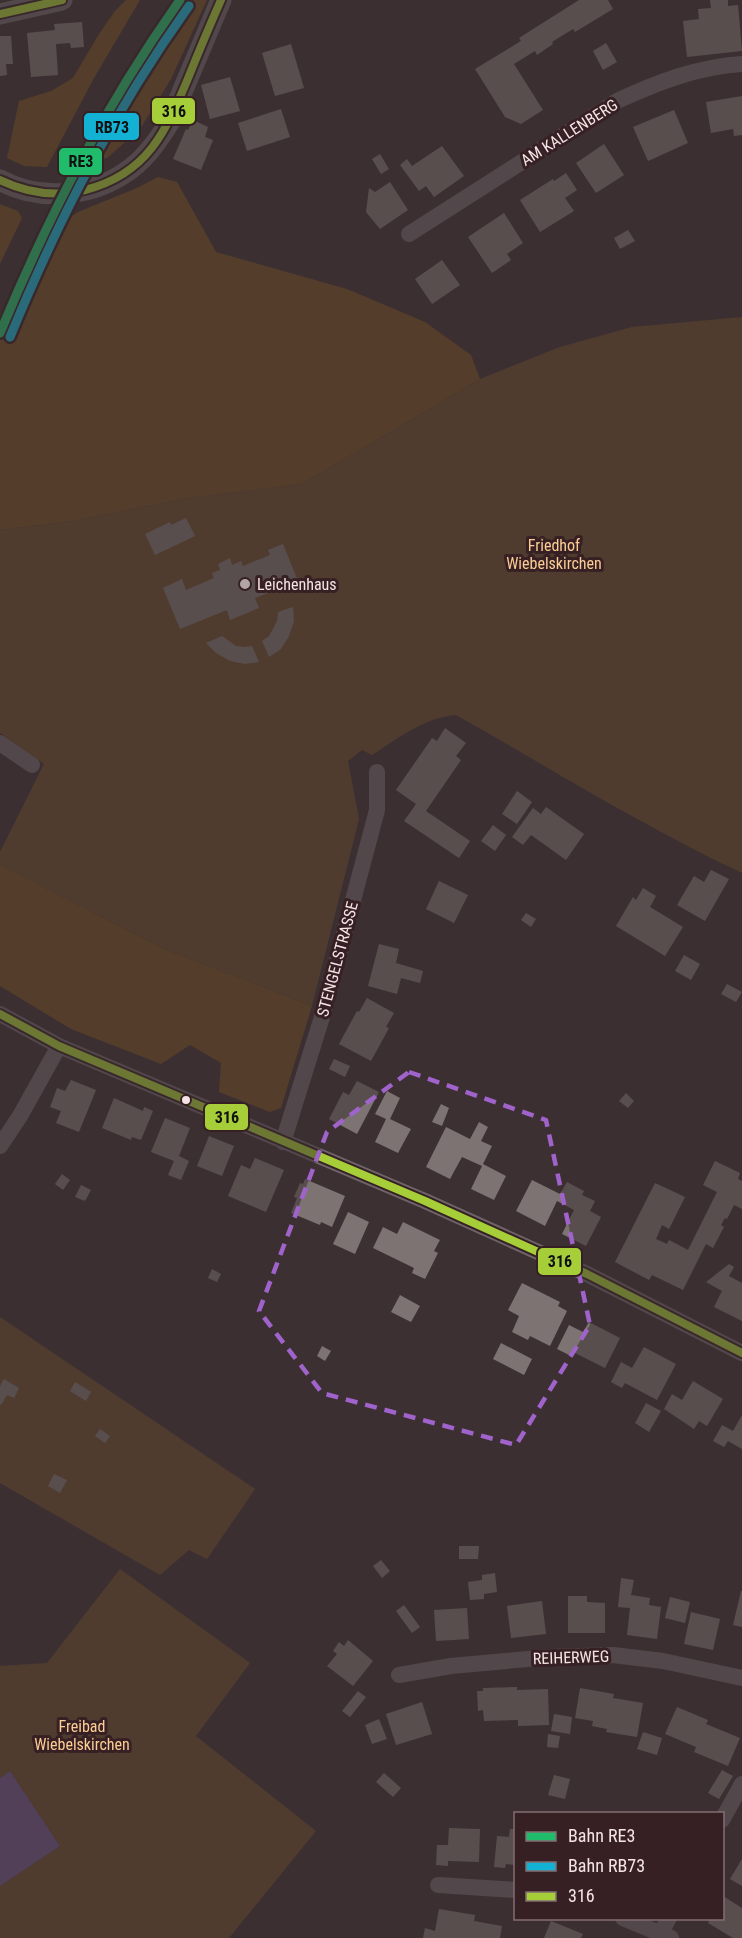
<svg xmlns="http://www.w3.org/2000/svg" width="742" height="1938" font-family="'Roboto Condensed',sans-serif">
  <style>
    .green { fill: #664c2d }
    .forest { fill: #714f23 }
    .water { fill: #6c5686 }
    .building { fill: #7d7372 }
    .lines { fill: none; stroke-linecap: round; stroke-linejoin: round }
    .minor { stroke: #6d6469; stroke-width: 16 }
    .tertiary { stroke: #6d6469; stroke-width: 21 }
    .bus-1-casing { stroke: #372024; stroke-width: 12 }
    .bus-1 { stroke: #a6ce39; stroke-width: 8 }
    .rail-1-casing { stroke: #372024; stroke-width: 14 }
    .rail-2-casing { stroke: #372024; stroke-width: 14 }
    .rail-1 { stroke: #20bc6c; stroke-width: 9 }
    .rail-2 { stroke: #13b2d5; stroke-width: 9 }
    .marked { fill: none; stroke: #9f63cb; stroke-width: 4.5; stroke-dasharray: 12 8; stroke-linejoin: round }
    .poi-dot { fill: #b4a5a7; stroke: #372024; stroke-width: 2 }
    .bus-dot { fill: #f4e4e6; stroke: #372024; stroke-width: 2 }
    .labels { text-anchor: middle; stroke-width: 6; stroke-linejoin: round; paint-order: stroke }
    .street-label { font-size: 16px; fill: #f4e4e6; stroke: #372024 }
    .park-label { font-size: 16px; fill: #fccd94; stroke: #372024 }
    .poi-label { font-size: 16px; fill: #f4e4e6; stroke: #372024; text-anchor: start }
    .line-badge { stroke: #372024; stroke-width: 2 }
    .pale-badge-label { font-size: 16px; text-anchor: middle; font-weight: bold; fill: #111 }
  </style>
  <rect width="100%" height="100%" fill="#3c3032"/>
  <path class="green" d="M742 317V873C644 827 550 768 456 715 425 717 397 739 372 755L362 750 348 761 359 819 312 1006 167 950 0 865V852L44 764 0 733V530L72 521 188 498 302 484 480 379 560 347 632 327Z
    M0 1317 255 1489 207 1559 189 1550 160 1575 0 1483Z
    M120 1569 250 1663 196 1736 316 1831 229 1938H0V1886L60 1846 10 1771 0 1778V1666L47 1663Z"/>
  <path class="forest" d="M126 0H140L94 78 47 167 24 166 7 158 19 101 51 91 73 78 99 34 115 11Z
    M192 0H207L171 79 140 129 107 158 89 161 127 96Z
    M158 177 177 182 216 252 347 289 425 322 471 355 480 379 302 484 188 498 72 521 0 530V313L16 319 58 225 78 212 137 188Z
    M0 204 18 211 22 218 0 264Z
    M0 865 167 950 312 1006 281 1108 270 1112 219 1092 221 1063 190 1045 161 1064 71 1029 0 986Z"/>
  <path class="water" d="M10 1771 60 1846 0 1886V1778Z"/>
  <path class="building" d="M579 0H608L613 9 575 32 573 29 552 42 553 44 537 55 535 51 514 64 543 110 521 124 505 117 475 69 521 41 519 38Z
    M710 0H728V6L738 5 742 51 687 57 683 21 699 19 698 9 711 8Z
    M82 22 84 47 71 48 70 43 56 44 58 75 31 77 27 33 55 30 54 24Z
    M0 36H11L13 64H6L7 75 0 76Z
    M606 43 617 62 603 70 593 51Z
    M291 44 304 88 275 96 262 53Z
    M230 77 240 111 210 119 201 85Z
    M742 96V135L734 136 733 129 711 133 706 102Z
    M281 109 290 137 247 151 238 123Z
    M674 110 688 143 648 161 633 127Z
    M193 120 208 127 205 137 213 140 201 170 173 159 186 129 188 130Z
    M604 144 624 175 596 193 576 163Z
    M442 146 464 176 434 197 426 186 419 191 400 165 407 159 412 166Z
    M380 154 389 169 381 174 372 159Z
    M566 173 577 190 565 198 574 211 540 232 520 200 553 179 554 181Z
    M390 182 408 210 380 229 366 212 369 188 375 192Z
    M504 213 523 243 507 254 511 260 492 273 468 237Z
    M628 230 635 241 620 249 614 238Z
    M442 260 460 285 432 304 415 279Z
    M186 518 195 536 155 555 145 534 170 522 171 525Z
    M283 544 298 581 255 598 259 608 230 620 227 610 180 629 163 588 182 579 186 590 214 578 212 573 220 570 218 564 230 558 232 565 241 561 243 566 270 555 268 550Z
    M293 607 294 621 289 636 281 649 269 657 262 641 269 636 273 629 277 621 278 612Z
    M222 636 236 646 245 647 252 646 259 662 245 664 230 661 216 653 206 643Z
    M445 728 466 743 456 756 461 760 426 811 470 841 459 858 404 821 416 804 396 790 432 738 437 741Z
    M517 791 532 802 517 824 502 814Z
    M546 807 584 834 566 860 531 835 523 845 512 837 533 808 541 814Z
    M493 825 506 835 495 851 481 841Z
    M711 870 729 879 705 921 677 905 694 876 704 882Z
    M439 881 468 895 454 923 426 909Z
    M643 888 656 896 650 907 683 927 665 956 616 926 633 897 636 900Z
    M526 913 536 919 531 927 521 920Z
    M379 944 399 949 396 963 423 971 420 983 401 978 397 994 368 986Z
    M684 955 700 964 691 980 675 971Z
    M727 984 742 992 736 1002 721 994Z
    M367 998 394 1013 386 1027 389 1028 371 1061 339 1044 357 1011 359 1012Z
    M334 1059 350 1066 345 1077 329 1069Z
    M71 1080 96 1090 79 1132 56 1123 61 1111 50 1107 57 1088 65 1091Z
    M357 1081 379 1092 357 1134 329 1119 343 1092 349 1095Z
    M387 1091 400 1098 390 1119 411 1129 398 1153 375 1142 386 1119 375 1114Z
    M626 1093 634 1101 628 1108 619 1101Z
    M114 1098 143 1111 144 1107 153 1111 141 1140 132 1137 131 1140 102 1128Z
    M441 1104 449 1108 442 1126 432 1122Z
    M165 1118 190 1128 179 1156 189 1161 181 1180 168 1175 174 1161 151 1152Z
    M479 1122 488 1127 481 1141 492 1146 483 1164 506 1176 494 1200 471 1189 482 1166 462 1157 450 1179 426 1167 446 1127 470 1139Z
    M209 1136 234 1146 222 1176 197 1166Z
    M255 1158 284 1170 266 1212 228 1196 241 1165 250 1169Z
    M715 1161 740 1173 738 1179 742 1181V1209L734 1205 727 1219 725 1218 721 1225 724 1227 713 1248 706 1244 683 1290 652 1275 649 1280 615 1262 655 1183 685 1197 669 1229 662 1225 656 1239 667 1244 669 1240 688 1250 717 1192 703 1185Z
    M62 1174 70 1180 63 1190 55 1184Z
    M305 1179 345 1196 332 1227 321 1222 320 1225 291 1213 297 1198 294 1197 300 1183 303 1184Z
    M532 1180 560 1194 567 1182 584 1191 582 1195 595 1201 590 1211 601 1217 586 1246 562 1234 574 1210 557 1201 545 1226 516 1211Z
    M81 1185 91 1190 85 1201 75 1197Z
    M348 1212 369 1222 355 1254 333 1244Z
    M403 1222 440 1240 434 1251 438 1253 425 1279 412 1273 414 1268 373 1248 383 1227 397 1234Z
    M729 1264 734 1267 729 1276 742 1283V1321L714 1307 722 1291 706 1282Z
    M212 1269 221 1274 217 1282 208 1278Z
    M522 1283 560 1302 558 1306 567 1311 550 1346 530 1336 528 1340 512 1332 519 1316 508 1310Z
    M400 1295 420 1306 411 1322 391 1312Z
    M589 1322 620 1338 605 1368 573 1352 571 1356 557 1349 569 1325 583 1332Z
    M501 1343 532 1359 524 1375 493 1359Z
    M322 1346 331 1351 325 1361 317 1356Z
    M644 1347 676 1364 657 1400 625 1383 622 1388 611 1382 621 1362 632 1368Z
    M4 1379 19 1388 14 1398 7 1395 1 1405 0 1404V1386Z
    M693 1381 723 1399 707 1426 699 1421 694 1429 664 1409 672 1394 682 1400Z
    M75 1382 91 1392 86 1401 70 1391Z
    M646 1403 661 1411 649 1432 635 1423Z
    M742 1415V1449L728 1441 724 1447 713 1441 722 1425 733 1431Z
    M100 1429 110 1436 105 1443 95 1436Z
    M54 1474 67 1480 60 1493 48 1486Z
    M459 1546H479L478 1559H459Z
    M381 1560 390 1571 382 1578 373 1566Z
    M495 1573 497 1592 484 1594V1599L470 1600 468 1582 482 1580V1575Z
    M621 1578 634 1580 631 1595 650 1598 649 1605 661 1607 657 1639 627 1635 630 1608 618 1607Z
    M741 1591H742V1627L733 1625Z
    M568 1596H587V1602L605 1603V1633H568Z
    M670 1597 690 1602 685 1623 665 1618Z
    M542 1601 546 1634 511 1638 507 1606Z
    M404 1605 420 1627 412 1633 396 1611Z
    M467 1608 469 1639 436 1641 434 1610Z
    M691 1612 720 1619 713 1650 684 1644Z
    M348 1640 373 1661 353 1686 327 1666 337 1654 333 1651 339 1642 344 1646Z
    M517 1687V1690L548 1689 549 1725 518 1726V1720L484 1721 483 1710 478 1711 477 1691H483V1688Z
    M580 1688 614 1694 613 1698 643 1703 637 1737 606 1732 607 1729 592 1726 593 1721 575 1718Z
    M358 1691 366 1697 350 1717 342 1711Z
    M422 1702 432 1734 396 1745 386 1714Z
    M677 1707 708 1720 706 1724 740 1738 728 1766 694 1752 696 1747 665 1734Z
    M554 1714 572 1717 570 1734 551 1731Z
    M379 1719 387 1739 372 1744 365 1725Z
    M643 1732 662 1738 657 1755 637 1749Z
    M548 1734 560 1736 558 1748 547 1747Z
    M722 1770 733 1776 719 1799 708 1793Z
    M384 1773 401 1788 393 1797 376 1782Z
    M554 1775 570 1779 565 1799 548 1795Z
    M449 1828 480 1829 479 1862 448 1861V1866L436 1865 437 1845H448Z
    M510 1829H516V1865L506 1864 505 1868 494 1867 497 1836 509 1837Z
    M742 1859V1886L730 1879Z
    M723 1896 742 1908V1938H733L708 1923 710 1918H722Z
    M439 1909 475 1915 474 1921 502 1926 500 1938H423L425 1928 435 1931Z
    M551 1921 583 1934 581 1938H544Z"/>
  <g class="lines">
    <path class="minor" d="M409 234 617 101C658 82 697 67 742 64
      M0 743 32 765
      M0 1014 59 1046 425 1201 587 1274 742 1353
      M283 1142 322 1017 377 810V772
      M0 1146 20 1116 59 1046
      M399 1675 451 1666 550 1657 613 1655 663 1661 742 1678
      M722 1820 742 1784
      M438 1885 516 1890
      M623 1918 671 1938
      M658 1938 669 1918"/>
    <path class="tertiary" d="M0 14 62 0
      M0 180C37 201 88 197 123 174 143 162 157 142 169 123L221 0"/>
    <g class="bus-1-casing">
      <path id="bus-1" d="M0 14 62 0
        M0 180C27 193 56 197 85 190 148 174 166 131 189 76 199 51 210 25 221 0
        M0 1014 59 1046 425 1201 587 1274 742 1353"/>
    </g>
    <use href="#bus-1" class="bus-1"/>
    <g class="rail-1-casing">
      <path id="rail-1" d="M0 333C50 213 105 106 180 0"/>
    </g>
    <g class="rail-2-casing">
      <path id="rail-2" d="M10 337C59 218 114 111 189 6"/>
    </g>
    <use href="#rail-1" class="rail-1"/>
    <use href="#rail-2" class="rail-2"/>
  </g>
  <path d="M0 0H742V1938H0ZM409 1072 546 1120 590 1325 516 1445 322 1393 259 1311 327 1132Z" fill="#3c3032" fill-opacity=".55" fill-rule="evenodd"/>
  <path class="marked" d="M409 1072 546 1120 590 1325 516 1445 322 1393 259 1311 327 1132Z"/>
  <circle class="poi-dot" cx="245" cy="584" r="6"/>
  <circle class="bus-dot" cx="186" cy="1100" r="5"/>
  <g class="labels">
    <g class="street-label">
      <text transform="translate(569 132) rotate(-32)" y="6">AM KALLENBERG</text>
      <text transform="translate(337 959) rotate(-75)" y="6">STENGELSTRASSE</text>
      <text transform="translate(571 1657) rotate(-2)" y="6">REIHERWEG</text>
    </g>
    <g class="park-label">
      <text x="554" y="551">Friedhof<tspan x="554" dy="18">Wiebelskirchen</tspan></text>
      <text x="82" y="1732">Freibad<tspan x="82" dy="18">Wiebelskirchen</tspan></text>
    </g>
    <g class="poi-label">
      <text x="257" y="590">Leichenhaus</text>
    </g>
  </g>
  <g class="line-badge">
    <rect x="151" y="97" width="45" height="28" rx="6" fill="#a6ce39"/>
    <rect x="83" y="112" width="57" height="29" rx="6" fill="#13b2d5"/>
    <rect x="58" y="147" width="45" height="29" rx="6" fill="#20bc6c"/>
    <rect x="204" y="1103" width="45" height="28" rx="6" fill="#a6ce39"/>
    <rect x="537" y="1247" width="45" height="29" rx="6" fill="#a6ce39"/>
  </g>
  <g class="pale-badge-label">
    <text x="174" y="117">316</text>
    <text x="112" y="133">RB73</text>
    <text x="81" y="167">RE3</text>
    <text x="227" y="1123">316</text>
    <text x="560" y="1267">316</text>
  </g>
  <rect x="514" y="1812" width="210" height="108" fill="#372024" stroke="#836e72" stroke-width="1.5"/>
  <rect x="526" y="1832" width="30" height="9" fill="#20bc6c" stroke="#836e72" stroke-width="1.5"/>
  <text x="568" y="1842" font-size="18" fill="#f4e4e6">Bahn RE3</text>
  <rect x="526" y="1862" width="30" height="9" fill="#13b2d5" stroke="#836e72" stroke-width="1.5"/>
  <text x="568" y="1872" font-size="18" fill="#f4e4e6">Bahn RB73</text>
  <rect x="526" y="1892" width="30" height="9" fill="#a6ce39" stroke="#836e72" stroke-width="1.5"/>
  <text x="568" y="1902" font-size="18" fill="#f4e4e6">316</text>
</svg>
